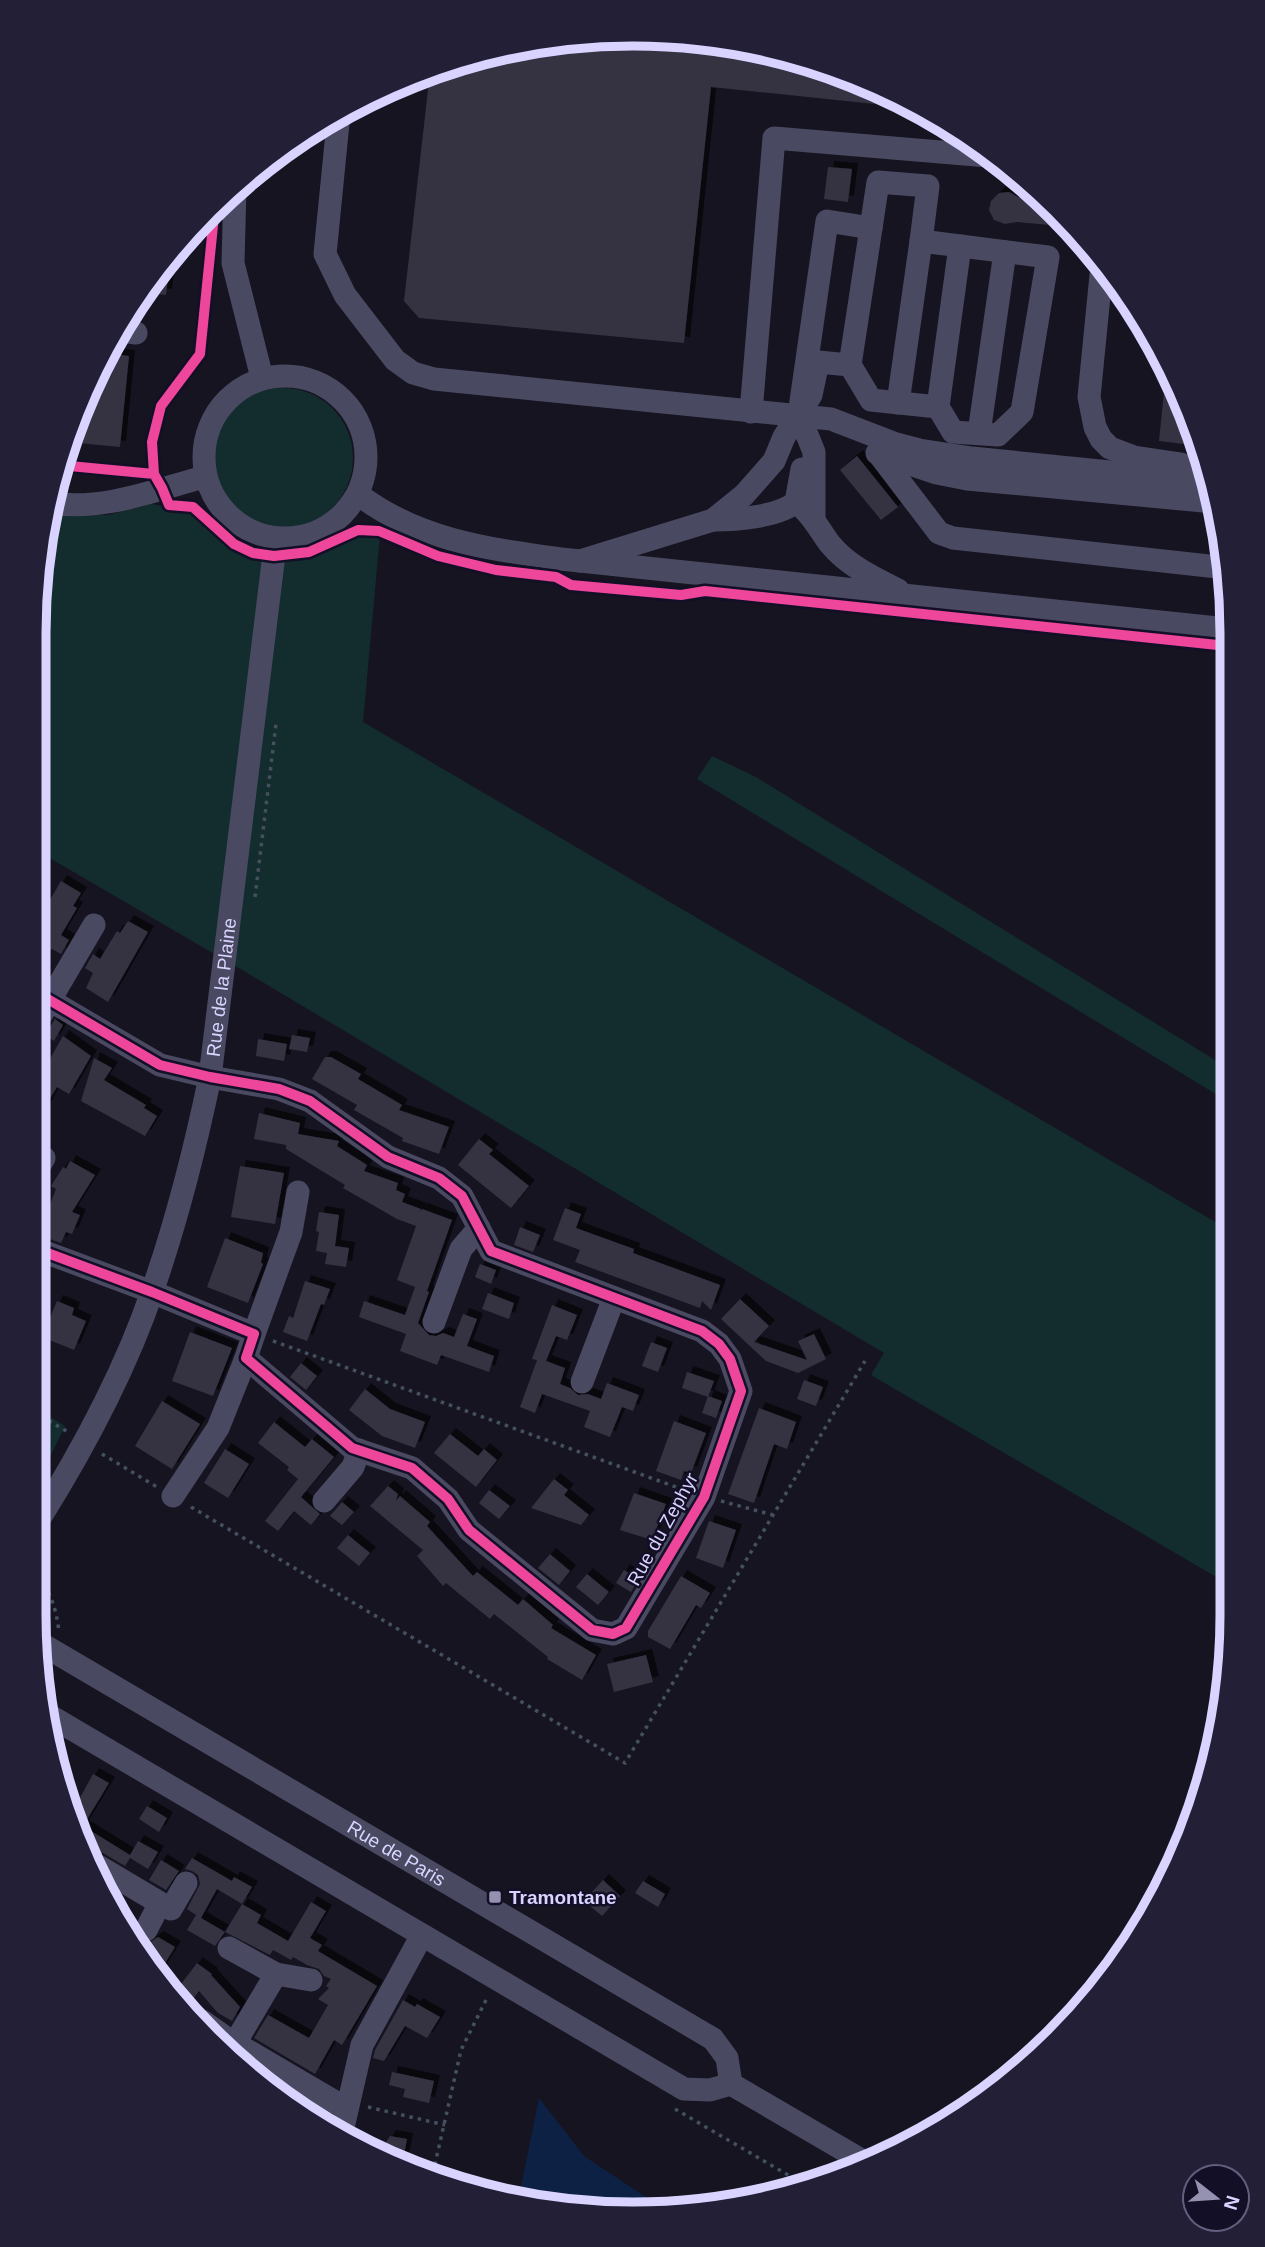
<svg xmlns="http://www.w3.org/2000/svg" width="1265" height="2247" font-family="Arial,sans-serif">
  <style>
    .green { fill: #132c2d }
    .water { fill: #0d2144 }
    .building { fill: #343243; filter: url(#shadow) }
    .lines { fill: none; stroke-linecap: round; stroke-linejoin: round }
    .path { stroke: #44505f; stroke-width: 3.5; stroke-dasharray: 3.5 5; stroke-linecap: butt }
    .minor { stroke: #4a4962; stroke-width: 23 }
    .cycleway-casing { stroke: #130f26; stroke-width: 15 }
    .cycleway { stroke: #ed469a; stroke-width: 10 }
    .poi-dot { fill: #9591b1; stroke: #130f26; stroke-width: 2.5 }
    .labels { text-anchor: middle; stroke-width: 5; stroke-linejoin: round; paint-order: stroke }
    .street-label { font-size: 19px; fill: #d9d4ff; stroke: #130f26 }
    .poi-label { font-size: 19px; font-weight: bold; fill: #d9d4ff; stroke: #130f26; text-anchor: start }
    .rim { fill: none; stroke: #d9d4ff; stroke-width: 9 }
  </style>
  <defs>
    <filter id="shadow"><feDropShadow dx="6" dy="-6" stdDeviation="0" flood-color="#0009"/></filter>
  </defs>
  <rect width="100%" height="100%" fill="#161421"/>
  <path class="green" d="M213 458a70 70 0 1 1 140 0a70 70 0 1 1-140 0Z
    M152 504 177 509H191C225 545 256 572 309 558 326 554 341 539 358 535 364 533 373 535 380 535L363 722 1229 1230 1230 1585 871 1375 884 1353 254 977 34 849 35 594 48 512 108 515Z
    M712 756 756 777 1228 1068 1229 1102 697 779Z
    M34 1407 65 1426 51 1455 33 1481Z"/>
  <path class="water" d="M539 2098 584 2156 668 2212 519 2197Z"/>
  <path class="building" d="M594 35 711 38 825 65 913 105V108L711 87 684 343 419 318 404 301 430 72 478 54Z
    M828 167 852 169 848 202 824 199Z
    M1009 192 1018 197 1045 200 1056 208 1079 236 1055 229 1050 225 1017 222 1005 224 994 220 989 210 991 201 999 193Z
    M171 253 166 295 142 292 154 277Z
    M105 353 129 356 120 447 68 442Z
    M1166 372 1200 439 1201 446 1159 441Z
    M857 456 898 507 881 520 840 470Z
    M61 881 81 893 73 906 77 908 61 935 69 940 61 954 52 949 47 953 34 976V927Z
    M128 921 148 932 108 1002 86 988 93 973 85 968 93 954 100 959 117 931 120 933Z
    M55 1019 63 1025 54 1041 45 1035Z
    M292 1035 310 1038 307 1052 289 1049Z
    M63 1036 91 1056 69 1094 57 1087 34 1126V1073L40 1076Z
    M258 1039 287 1044 284 1061 256 1056Z
    M325 1057H331L361 1074 358 1079 402 1105 399 1110 449 1127 439 1154 402 1141 403 1138 354 1110 357 1105 312 1079Z
    M94 1058 112 1068 104 1080 146 1105 144 1108 157 1116 145 1136 81 1101Z
    M259 1113 300 1123 298 1134 339 1141 337 1146 367 1165 364 1171 398 1183 396 1190 405 1194 402 1202 421 1209 419 1212 422 1209 452 1220 427 1291 429 1292 418 1323 429 1335 436 1336 443 1333 454 1337 463 1314 477 1319 467 1346 494 1356 489 1372 441 1355 437 1365 400 1351 406 1334 359 1317 364 1301 405 1315 415 1287 397 1280 416 1226 397 1219 343 1188 345 1185 286 1149V1145L254 1139Z
    M479 1139 493 1150 489 1154 529 1186 511 1208 458 1165Z
    M70 1161 95 1175 72 1212 80 1215 72 1234 66 1232 61 1243 38 1235 56 1189 51 1186 63 1167 66 1169Z
    M240 1166 284 1173 275 1224 231 1217Z
    M565 1208 581 1214 576 1228 634 1249 633 1253 720 1285 711 1310 702 1301 700 1308 575 1262 580 1250 553 1240Z
    M319 1212 339 1215 335 1246 349 1248 346 1267 325 1264 327 1253 316 1251 319 1232 316 1231Z
    M520 1227 540 1235 533 1252 514 1245Z
    M225 1238 263 1253 261 1263 263 1264 248 1303 207 1287Z
    M480 1264 496 1270 491 1284 475 1277Z
    M305 1281 330 1289 324 1305 321 1304 307 1341 283 1332 289 1316 293 1318Z
    M488 1293 514 1303 509 1319 482 1309Z
    M740 1299 769 1326 754 1342 807 1360 798 1341 814 1334 826 1359 798 1373 766 1361 721 1319Z
    M57 1301 74 1308 72 1315 86 1321 74 1350 42 1337Z
    M552 1305 577 1315 567 1340 556 1336 546 1361 565 1368 560 1384 570 1388 578 1395 588 1394 601 1399 607 1383 639 1395 633 1411 622 1407 610 1437 584 1427 590 1411 542 1394 535 1413 520 1407 537 1360 532 1359Z
    M190 1332 232 1348 213 1396 172 1381Z
    M651 1342 667 1348 658 1372 642 1366Z
    M301 1363 317 1376 306 1390 290 1377Z
    M687 1372 714 1381 708 1397 682 1388Z
    M804 1380 823 1387 816 1406 797 1399Z
    M365 1389 390 1409 425 1422 415 1448 382 1436 349 1410Z
    M708 1396 722 1401 716 1418 702 1413Z
    M162 1401 200 1424 172 1469 135 1446Z
    M759 1408 796 1422 787 1449 774 1444 754 1503 728 1494Z
    M674 1421 706 1433 691 1473 684 1471 681 1480 656 1471Z
    M274 1422 305 1447 312 1439 334 1457 301 1497 320 1514 311 1525 294 1511 278 1531 265 1521 298 1479 287 1470 289 1467 258 1443Z
    M450 1434 478 1456 484 1449 497 1460 476 1487 434 1453Z
    M225 1449 249 1464 228 1498 204 1483Z
    M554 1479 568 1490 564 1495 589 1515 581 1525 531 1508Z
    M388 1486 398 1494 396 1501 400 1496 430 1522 427 1526 473 1576 477 1572 518 1605 523 1599 553 1625 551 1628 596 1655 582 1680 547 1659 548 1657 494 1614 490 1619 446 1583 443 1586 417 1556 423 1550 370 1506Z
    M489 1490 510 1506 499 1519 479 1503Z
    M634 1493 666 1504 652 1540 620 1530Z
    M342 1502 354 1512 342 1525 330 1516Z
    M709 1521 736 1530 723 1568 696 1558Z
    M348 1535 370 1553 359 1566 337 1548Z
    M550 1554 570 1571 559 1585 538 1568Z
    M624 1570 639 1579 631 1592 616 1583Z
    M587 1574 609 1592 598 1605 576 1587Z
    M681 1576 710 1593 701 1608 696 1605 670 1649 648 1637V1631Z
    M646 1655 653 1682 614 1692 607 1664Z
    M93 1774 109 1783 83 1826 130 1855 138 1841 158 1852 148 1869 130 1858 125 1866 103 1853H89L70 1816Z
    M147 1806 167 1818 159 1832 139 1819Z
    M192 1858 232 1881 234 1877 252 1887 242 1904 217 1889 201 1918 225 1932 215 1946 187 1930 196 1915 187 1909 200 1884 198 1875 192 1871 185 1869Z
    M161 1860 179 1871 166 1890 149 1880Z
    M603 1880 620 1896 602 1916 584 1901Z
    M643 1881 665 1894 658 1907 635 1893Z
    M311 1902 326 1911 310 1938 322 1945 318 1951 377 1986 342 2045 334 2040 315 2074 254 2038 268 2015 309 2038 328 2005 318 1999 329 1988 326 1986 331 1979 324 1976 319 1969 307 1965 293 1957 291 1960 273 1950 270 1955 225 1932 242 1904 261 1915 257 1923 288 1941Z
    M158 1937 175 1947 156 1978 135 1939 147 1944Z
    M197 1963 212 1974 211 1975 240 2007 232 2021 218 2013 199 1991 193 1999 178 1988Z
    M403 2000 415 2007 417 2004 440 2017 427 2038 405 2026 384 2061 373 2058 375 2050Z
    M392 2072 434 2081 429 2103 403 2097 405 2089 389 2085Z
    M390 2136 407 2139 403 2160 381 2150Z"/>
  <g class="lines">
    <path class="path" d="M255 897 276 724
      M273 1341 687 1491
      M34 1412 68 1432
      M102 1454 157 1487
      M721 1501 773 1515
      M191 1507 625 1763 865 1361
      M33 1566 45 1546
      M33 1572C51 1590 56 1608 59 1632
      M45 1684 50 1673
      M368 2107 445 2125
      M675 2109 800 2182
      M433 2173 461 2050 487 1998"/>
    <g class="minor">
      <path d="M339 113 325 254 345 295 395 360 413 373 434 379 831 419 896 444 919 450 972 458 1210 482"/>
      <path d="M235 188 233 263 262 378"/>
      <path d="M1102 265 1089 397 1095 427 1101 439 1110 448 1134 457 1181 464"/>
      <path d="M115 330 136 333"/>
      <path d="M850 365 871 228"/>
      <circle cx="285" cy="457" r="81"/>
      <path d="M898 403 921 241"/>
      <path d="M938 407 960 246"/>
      <path d="M751 412 774 138 988 156"/>
      <path d="M979 433 1005 252"/>
      <path d="M877 453 937 473 967 479 1214 502"/>
      <path d="M878 453 939 533 953 538 1227 568"/>
      <path d="M358 494C417 540 489 549 561 559L1227 629"/>
      <path d="M50 503C104 511 152 491 204 477"/>
      <path d="M804 509C815 520 821 532 830 544 848 566 874 578 898 590"/>
      <path d="M713 520C736 520 778 517 796 502L802 469"/>
      <path d="M580 561 713 520 744 495 774 461 784 437 811 395 818 362 850 365 871 400 938 407 953 432 998 435 1022 412 1048 257 921 241 928 186 878 182 871 228 827 221 799 415 814 452V518"/>
      <path d="M34 1027 94 925"/>
      <path d="M34 1175 44 1158"/>
      <path d="M34 1248 152 1292 254 1334 246 1358 352 1448 412 1468 448 1499 469 1530 592 1630 613 1634 626 1628 704 1497 741 1391 730 1359 719 1344 702 1331 491 1251 462 1196 439 1178 388 1157 310 1101 279 1089 210 1077 160 1065 34 991"/>
      <path d="M434 1322 461 1249 479 1228"/>
      <path d="M254 1334 291 1232 298 1192"/>
      <path d="M582 1382 614 1298"/>
      <path d="M173 1496 218 1428 246 1358"/>
      <path d="M324 1501 353 1467 359 1450"/>
      <path id="s1" d="M33 1529C80 1455 125 1372 153 1289 177 1220 195 1149 210 1077L276 538"/>
      <path id="s2" d="M38 1642 713 2039 727 2058 731 2084"/>
      <path d="M50 1716 684 2089 710 2090 731 2084 868 2164"/>
      <path d="M96 1865 160 1903 146 1930"/>
      <path d="M171 1909 186 1883"/>
      <path d="M229 1948 276 1974"/>
      <path d="M202 2021 226 2038 347 2109"/>
      <path d="M235 2043 276 1974 311 1980"/>
      <path d="M342 2132 362 2045 422 1935"/>
    </g>
    <g class="cycleway-casing">
      <path id="cycleway" d="M59 465 154 474 152 442 161 406 200 354 215 206
        M154 474 162 488 169 505 193 507 234 544 253 553 274 556 309 552 358 530 379 531 438 556 496 570 556 577 571 585 681 595 705 591 1227 646
        M34 1248 152 1292 254 1334 246 1358 352 1448 412 1468 448 1499 469 1530 592 1630 613 1634 626 1628 704 1497 741 1391 730 1359 719 1344 702 1331 491 1251 462 1196 439 1178 388 1157 310 1101 279 1089 210 1077 160 1065 34 991"/>
    </g>
    <use href="#cycleway" class="cycleway"/>
  </g>
  <rect class="poi-dot" x="488" y="1890" width="14" height="14" rx="3.5"/>
  <g class="labels">
    <g class="street-label">
      <text dy="7" stroke="none"><textPath href="#s1" startOffset="579">Rue de la Plaine</textPath></text>
      <text transform="translate(662 1529) rotate(-61)" y="7">Rue du Zephyr</text>
      <text dy="7" stroke="none"><textPath href="#s2" startOffset="416">Rue de Paris</textPath></text>
    </g>
    <g class="poi-label">
      <text x="509" y="1904">Tramontane</text>
    </g>
  </g>
  <path d="M0 0H1265V2247H0ZM633 46H633A587 587 0 0 1 1220 633V1615A587 587 0 0 1 633 2202H633A587 587 0 0 1 46 1615V633A587 587 0 0 1 633 46Z" fill="#231f37" fill-rule="evenodd"/>
  <path class="rim" d="M633 46H633A587 587 0 0 1 1220 633V1615A587 587 0 0 1 633 2202H633A587 587 0 0 1 46 1615V633A587 587 0 0 1 633 46Z"/>
  <g transform="translate(1216 2198) rotate(107)"><circle r="33" fill="#130f26" stroke="#625e7d" stroke-width="2"/>
  <path d="M0-5L12 26L0 18L-12 26Z" fill="#9591b1"/>
  <text y="-10" font-size="19" font-weight="bold" text-anchor="middle" fill="#d9d4ff">N</text>
  </g>
</svg>
